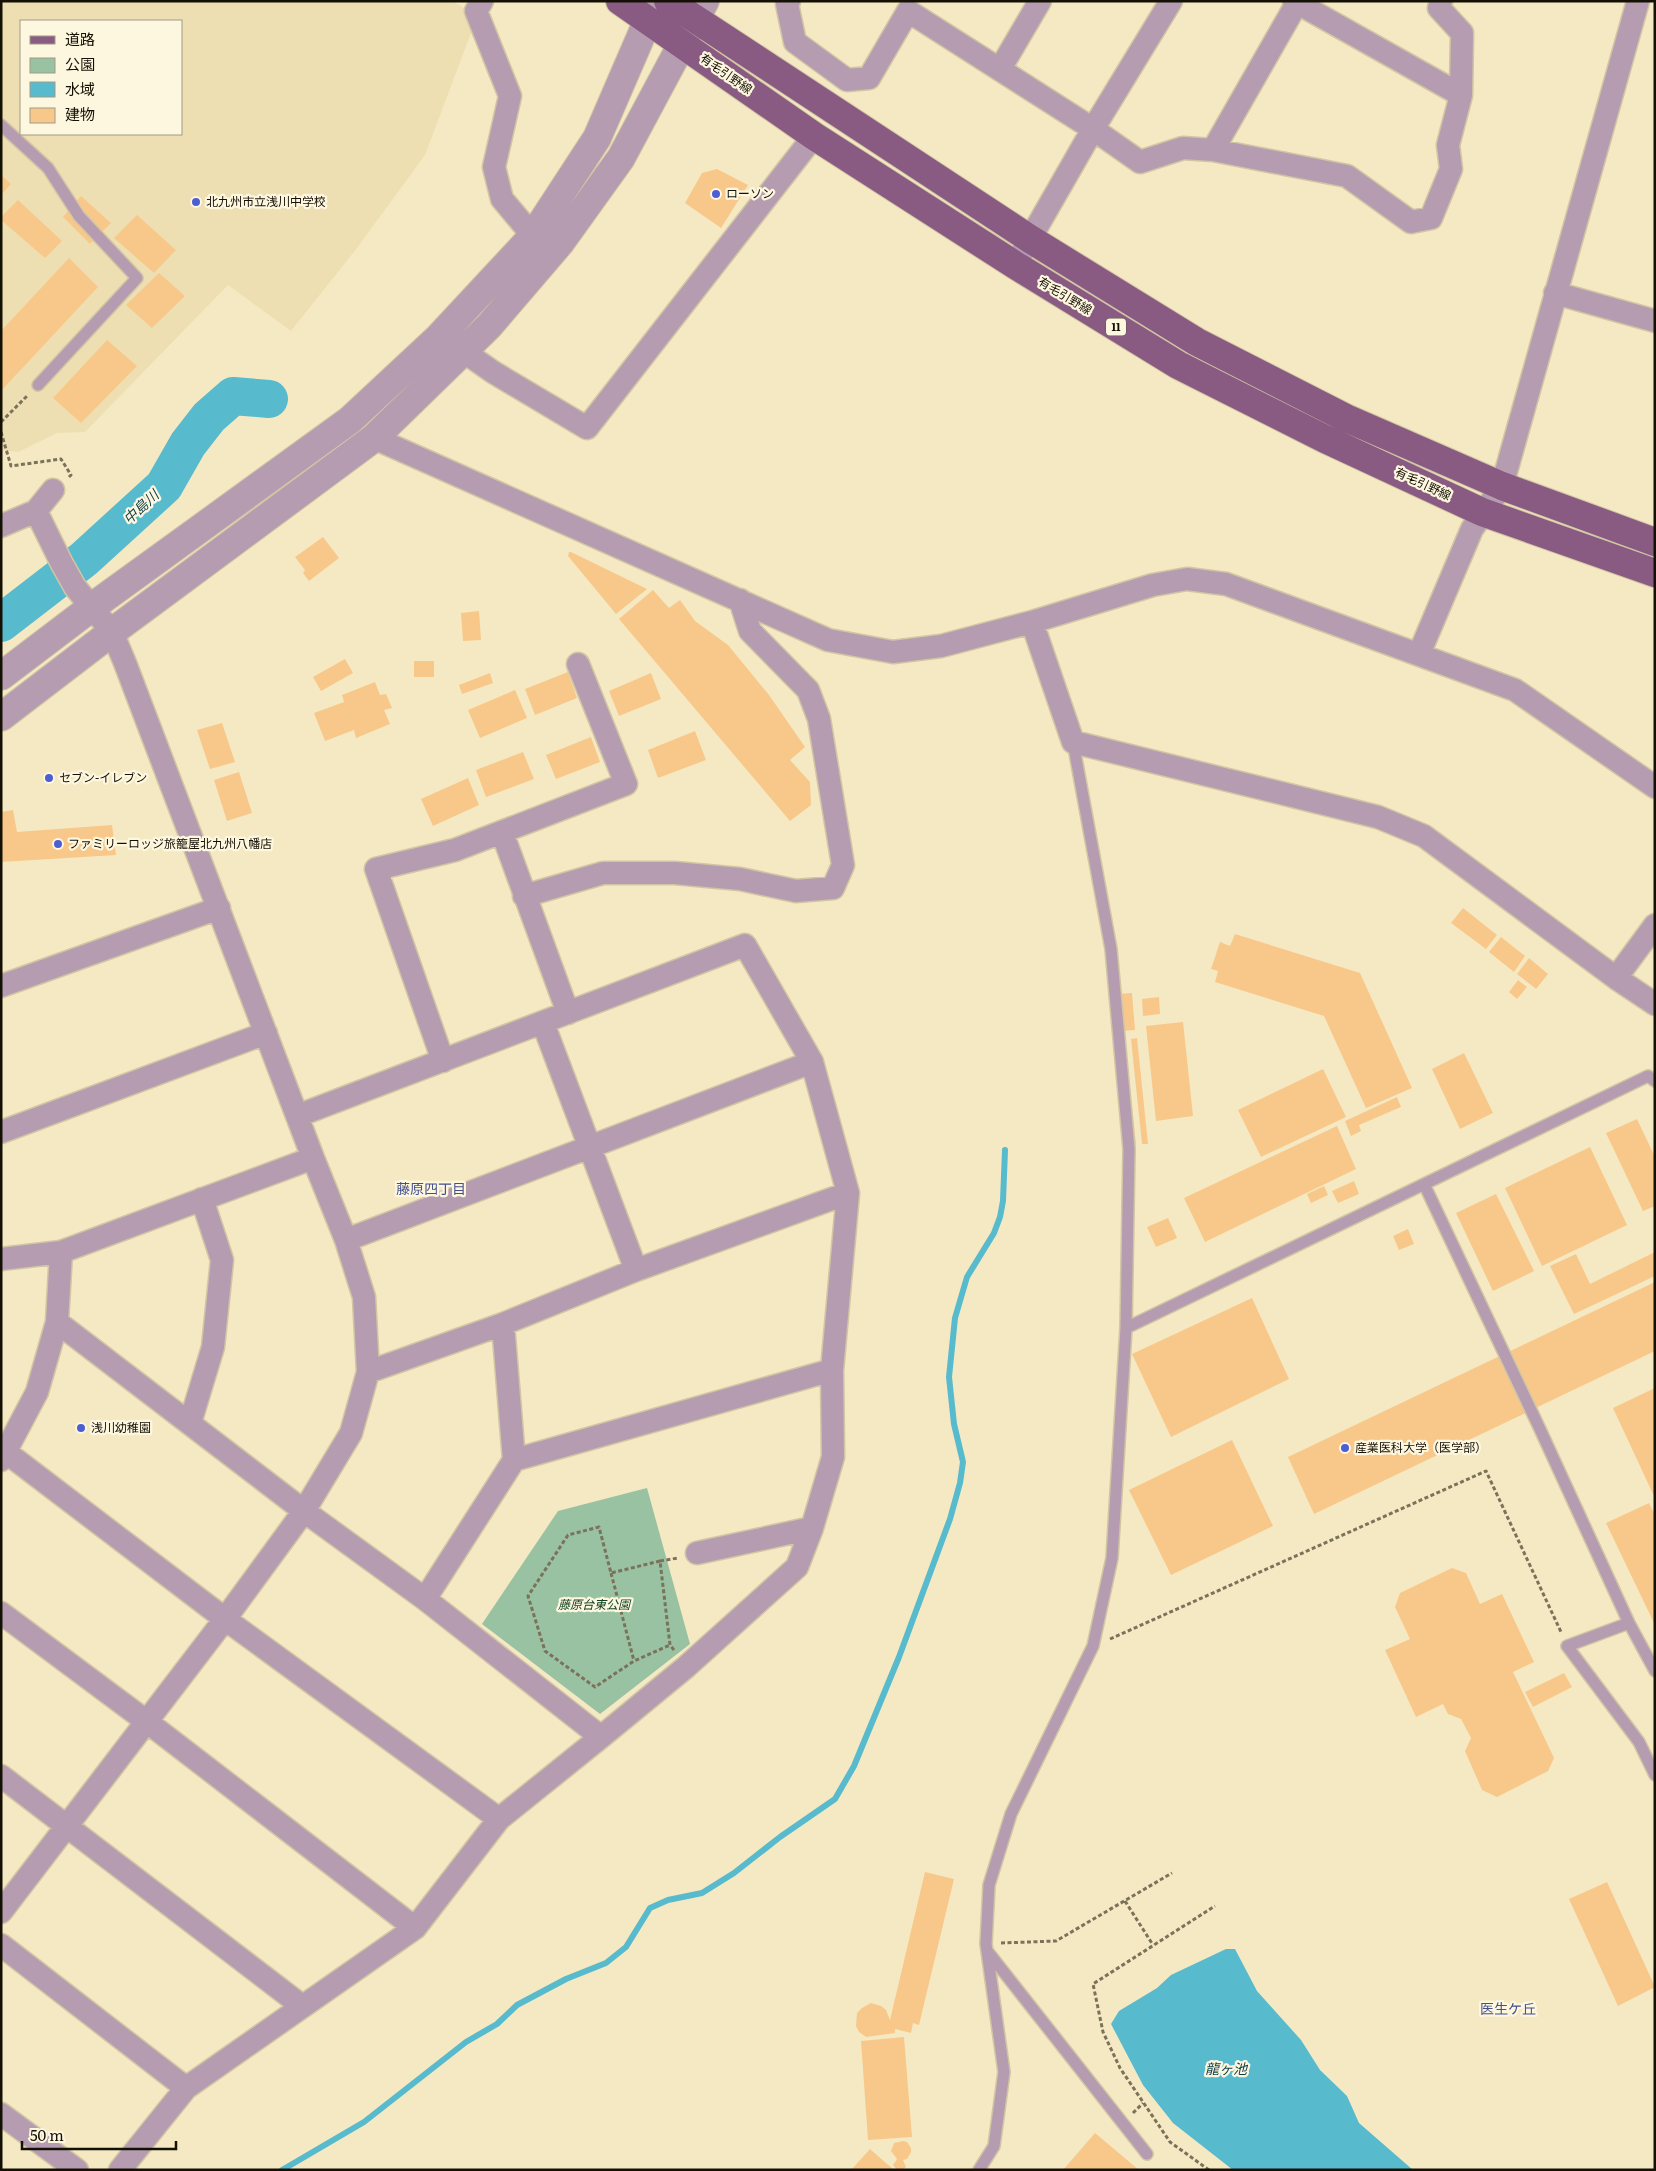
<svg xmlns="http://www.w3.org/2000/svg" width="1656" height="2171" font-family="Literata,'Noto Sans JP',serif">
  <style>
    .built { fill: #eedfb2; fill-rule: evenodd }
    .green { fill: #98c2a2 }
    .water { fill: #57bacd }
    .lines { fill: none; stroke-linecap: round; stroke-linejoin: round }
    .stream { stroke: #57bacd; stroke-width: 6 }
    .river { stroke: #57bacd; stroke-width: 38 }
    .building { fill: #f8c88a }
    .service-casing { stroke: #d1c6a4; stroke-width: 14 }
    .minor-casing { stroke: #d1c6a4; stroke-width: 25 }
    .tertiary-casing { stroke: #d1c6a4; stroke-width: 30 }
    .primary-casing { stroke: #d1c6a4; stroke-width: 30 }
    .path { stroke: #7a725b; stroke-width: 3; stroke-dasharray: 4 2.5; stroke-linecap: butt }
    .service { stroke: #b69cb1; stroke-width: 11 }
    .minor { stroke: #b69cb1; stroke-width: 22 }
    .tertiary { stroke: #b69cb1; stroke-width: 28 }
    .primary { stroke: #895b82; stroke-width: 28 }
    .poi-dot { fill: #4c5ed3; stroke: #fef7e0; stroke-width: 2 }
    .labels { text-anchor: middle; stroke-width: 4.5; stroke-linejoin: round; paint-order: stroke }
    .shield { fill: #fef7e0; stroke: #5a5546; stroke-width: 1 }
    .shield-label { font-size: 11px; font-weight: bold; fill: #141004 }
    .street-label { font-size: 12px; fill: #141004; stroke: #fef7e0 }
    .poi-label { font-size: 12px; fill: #141004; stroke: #fef7e0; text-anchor: start }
    .park-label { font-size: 12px; font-style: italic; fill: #0f4122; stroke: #fef7e0 }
    .water-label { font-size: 14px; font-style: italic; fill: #103e46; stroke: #fef7e0 }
    .neighbourhood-label { font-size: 14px; fill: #44518e; stroke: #fef7e0 }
  </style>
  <rect width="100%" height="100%" fill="#f5e9c3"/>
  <path class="built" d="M1 1H452L469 11 474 25 425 155 357 248 291 331 228 285 85 432 57 433 18 452 1 450ZM21 21H181V134H21Z"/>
  <path class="green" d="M647 1488 690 1644 600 1714 482 1624 558 1511Z"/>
  <path class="water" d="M1226 1949H1235L1257 1991 1301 2040 1320 2070 1347 2096 1359 2123 1413 2170H1233L1173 2123 1143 2085 1111 2024 1119 2011 1157 1988 1171 1975Z"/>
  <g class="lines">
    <path class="stream" d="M282 2170 364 2122 466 2042 497 2024 517 2005 566 1979 606 1963 626 1947 650 1908 668 1900 702 1893 734 1873 780 1837 835 1799 854 1766 899 1657 950 1519 960 1483 963 1462 954 1424 949 1377 955 1318 967 1277 994 1233 1000 1217 1003 1201 1005 1150"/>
    <path class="river" d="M1 623 84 559 164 486 188 444 209 417 233 396 269 399"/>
  </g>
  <path class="building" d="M717 169 748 185 721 228 685 203 702 173Z
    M1 175 11 184 1 195Z
    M81 196 111 223 90 244 63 217Z
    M18 200 62 241 45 258 1 220V217Z
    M137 215 176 250 154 273 114 238Z
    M69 258 98 287 1 391V331Z
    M159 273 185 296 152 328 126 305Z
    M107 340 137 366 81 423 53 398Z
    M323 537 339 558 309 581 303 573 305 570 295 557Z
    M569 552H571L647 589 616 614 568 556Z
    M653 590 669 608 680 600 695 621 728 645 769 695 805 747 790 760 810 782 811 805 790 821 619 619Z
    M479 611 481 640 463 641 461 613Z
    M345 659 353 673 321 691 313 677Z
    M414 661H434V677H414Z
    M568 672 577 698 535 715 525 689Z
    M490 673 493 683 462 694 459 685Z
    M651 673 661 699 619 716 609 691Z
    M375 682 380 695 386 694 392 708 384 710 390 724 356 738 354 730 325 741 314 713 344 702 342 695Z
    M515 690 527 718 480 738 468 710Z
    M222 723 235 762 210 769 197 730Z
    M695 731 706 760 658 778 648 750Z
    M591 737 600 762 556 779 546 755Z
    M523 752 534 779 486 797 476 770Z
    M239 772 252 813 227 821 214 780Z
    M468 778 479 805 433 826 421 799Z
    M13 810 17 832 112 825 116 855 1 862V812Z
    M1463 908 1497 935 1486 949 1451 923Z
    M1235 934 1360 973 1412 1088 1366 1108 1324 1016 1215 982 1218 971 1211 969 1220 942 1230 946Z
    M1501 937 1525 956 1514 972 1489 952Z
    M1529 958 1548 974 1536 989 1517 974Z
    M1518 980 1527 987 1517 999 1509 992Z
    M1132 993 1135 1030 1122 1031 1118 994Z
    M1159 997 1160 1014 1143 1016 1142 999Z
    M1183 1022 1193 1116 1156 1121 1146 1026Z
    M1137 1038 1148 1144H1142L1131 1039Z
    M1125 1039 1136 1145H1131L1119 1040Z
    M1464 1053 1493 1113 1460 1129 1432 1069Z
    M1323 1069 1346 1117 1261 1157 1238 1110Z
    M1397 1097 1401 1107 1359 1125 1361 1131 1351 1136 1345 1121Z
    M1637 1119 1655 1157V1206L1643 1211 1606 1133Z
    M1337 1126 1356 1169 1205 1242 1184 1198Z
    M1590 1147 1627 1225 1542 1266 1505 1188Z
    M1354 1181 1359 1194 1338 1203 1332 1191Z
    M1324 1186 1328 1195 1311 1203 1307 1194Z
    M1496 1194 1534 1271 1493 1291 1456 1213Z
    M1168 1218 1177 1238 1156 1247 1147 1227Z
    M1408 1229 1414 1244 1399 1250 1393 1236Z
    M1655 1252V1276L1574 1314 1550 1266 1576 1254 1590 1284Z
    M1655 1282V1351L1314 1514 1288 1457Z
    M1252 1298 1289 1379 1171 1437 1132 1354Z
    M1655 1388V1493L1653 1494 1613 1408Z
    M1232 1440 1273 1526 1171 1575 1129 1490Z
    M1649 1503 1655 1515V1625L1606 1523Z
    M1452 1568 1466 1573 1480 1604 1502 1594 1534 1662 1513 1672 1554 1758 1548 1771 1497 1797 1482 1790 1465 1751 1471 1738 1461 1719 1448 1714 1443 1704 1416 1717 1385 1650 1410 1639 1395 1607 1400 1593Z
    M1564 1673 1572 1687 1533 1707 1525 1692Z
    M925 1872 954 1879 919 2025 913 2023 911 2033 895 2029V2033L866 2037 859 2032 856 2026 857 2013 862 2008 871 2003 881 2006 886 2010 890 2020Z
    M1607 1882 1655 1987 1618 2006 1569 1899Z
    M904 2037 912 2137 868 2140 861 2041Z
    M1095 2133 1139 2170H1063Z
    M903 2141 907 2142 911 2148V2152L907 2159 903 2160 906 2167 903 2170H897L893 2165 897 2159 891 2151 894 2143Z
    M870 2149 894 2170H851Z"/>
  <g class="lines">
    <g class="service-casing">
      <path id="service" d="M1 125 48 168 79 216 137 278 38 385
        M1424 1184 1539 1427 1629 1623 1655 1671
        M1126 1328 1648 1076 1655 1081
        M1629 1623 1567 1646 1639 1742 1655 1775
        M988 1952 1147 2154
        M979 2170 994 2146 1004 2072 986 1944 989 1885 1011 1814 1093 1646 1112 1558 1126 1328 1129 1149 1111 949 1073 742"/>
    </g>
    <g class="minor-casing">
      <path id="minor" d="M482 1 476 11 510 96 494 167 502 199 533 236
        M789 1 787 4 795 42 847 80 869 78 908 11 1093 129 1140 162 1183 148 1213 150 1347 176 1411 222 1431 218 1451 169 1448 145 1461 95 1462 33 1439 8 1441 1
        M1294 1 1461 95
        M1000 69 1040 1
        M1213 150 1297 3
        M1015 265 1093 129 1171 1
        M1555 293 1655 321
        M463 351 493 372 587 428 814 136
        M374 438 828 640 893 652 941 646 1032 622 1153 585 1187 579 1226 584 1515 690 1655 787
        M1 526 36 511
        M1032 622 1073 742 1378 817 1424 836 1616 978 1655 1004
        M1419 654 1472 529 1502 486 1638 1
        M502 832 568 1013
        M524 896 603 873H675L740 879 796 891 833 888 843 865 819 719 808 690 750 631 740 600
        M1616 978 1655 925
        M1 986 219 908
        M543 1023 636 1270
        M443 1061 376 869 455 850 626 784 578 664
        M1 1132 266 1033
        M346 1240 812 1062
        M1 1259 61 1252 313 1158
        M57 1322 304 1511 425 1599 601 1737
        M368 1372 503 1324 636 1270 848 1193
        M190 1423 213 1347 222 1260 202 1199
        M7 1453 225 1619 499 1819
        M1 1460 37 1392 57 1322 61 1252
        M514 1460 832 1370
        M697 1553 812 1528
        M425 1599 514 1460 503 1324
        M1 1613 146 1721 415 1928
        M1 1776 302 2006
        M1 1912 225 1619 304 1511 351 1433 368 1372 364 1297 346 1240 313 1158 125 663 112 632 75 587 61 562 36 511 53 490
        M1 1945 186 2088
        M1 2114 77 2170
        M120 2170 186 2088 415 1928 499 1819 601 1737 686 1667 797 1567 812 1528 833 1457 832 1370 848 1193 812 1062 745 945 297 1116"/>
    </g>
    <g class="tertiary-casing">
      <path id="tertiary" d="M1 676 92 607 350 420 438 338 533 236 597 138 648 20 661 1
        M1 717 112 632 374 438 489 326 560 243 621 158 705 1"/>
    </g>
    <g class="primary-casing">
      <path id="primary" d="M620 1 814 136 1015 265 1178 365 1325 439 1482 512 1655 573
        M668 1 1030 239 1197 342 1346 418 1502 486 1655 542"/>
    </g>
    <path class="path" d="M1 422 27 396
      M1 432 11 466 61 459 71 475 69 477
      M660 1561 611 1573 599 1527 568 1535 528 1596 545 1651 595 1687 634 1661 670 1645
      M611 1573 634 1661
      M1110 1639 1486 1471 1561 1632
      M674 1650 670 1645 660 1561 678 1558
      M1125 1901 1153 1945
      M1001 1943 1056 1941 1172 1873
      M1133 2113 1143 2103
      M1209 2170 1170 2142 1120 2068 1103 2032 1093 1984 1215 1906"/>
    <use href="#service" class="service"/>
    <use href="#minor" class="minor"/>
    <use href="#tertiary" class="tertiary"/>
    <use href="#primary" class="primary"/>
  </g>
  <g class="poi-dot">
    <circle cx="716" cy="194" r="5"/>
    <circle cx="196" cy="202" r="5"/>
    <circle cx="49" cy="778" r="5"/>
    <circle cx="58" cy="844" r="5"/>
    <circle cx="81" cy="1428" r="5"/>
    <circle cx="1345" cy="1448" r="5"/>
  </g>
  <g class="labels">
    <rect class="shield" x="1106" y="318.5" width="20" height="17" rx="4"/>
    <g class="shield-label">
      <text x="1116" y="331">11</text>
    </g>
    <g class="street-label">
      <text transform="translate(726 74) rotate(35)" y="4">有毛引野線</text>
      <text transform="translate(1065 296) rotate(31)" y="4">有毛引野線</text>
      <text transform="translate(1423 484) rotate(25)" y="4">有毛引野線</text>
    </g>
    <g class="poi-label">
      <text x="726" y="198">ローソン</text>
      <text x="206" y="206">北九州市立浅川中学校</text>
      <text x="59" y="782">セブン-イレブン</text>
      <text x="68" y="848">ファミリーロッジ旅籠屋北九州八幡店</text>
      <text x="91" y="1432">浅川幼稚園</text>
      <text x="1355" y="1452">産業医科大学（医学部）</text>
    </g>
    <g class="park-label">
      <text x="594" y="1609">藤原台東公園</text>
    </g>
    <g class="water-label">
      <text transform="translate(141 507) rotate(-43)" y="5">中島川</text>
      <text x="1226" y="2074">龍ヶ池</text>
    </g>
    <g class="neighbourhood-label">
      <text x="431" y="1194">藤原四丁目</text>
      <text x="1508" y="2014">医生ケ丘</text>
    </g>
  </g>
  <rect width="1656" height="2171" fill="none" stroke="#141004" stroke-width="5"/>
  <rect x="20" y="20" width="162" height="115" fill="#fef7e0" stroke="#a09b88"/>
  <rect x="30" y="36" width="25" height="8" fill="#895b82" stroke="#a09b88"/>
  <text x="65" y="45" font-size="15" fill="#141004">道路</text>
  <rect x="30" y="58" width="25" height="15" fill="#98c2a2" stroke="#a09b88"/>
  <text x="65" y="70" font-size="15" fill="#141004">公園</text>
  <rect x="30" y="82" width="25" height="15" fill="#57bacd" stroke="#a09b88"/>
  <text x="65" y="95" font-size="15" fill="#141004">水域</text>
  <rect x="30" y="108" width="25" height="15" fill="#f8c88a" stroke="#a09b88"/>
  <text x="65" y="120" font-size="15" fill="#141004">建物</text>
  <path d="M22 2141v8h154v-8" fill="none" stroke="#141004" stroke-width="2.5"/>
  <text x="30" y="2141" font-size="15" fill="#141004" stroke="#fef7e0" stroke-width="4" paint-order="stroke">50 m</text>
</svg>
